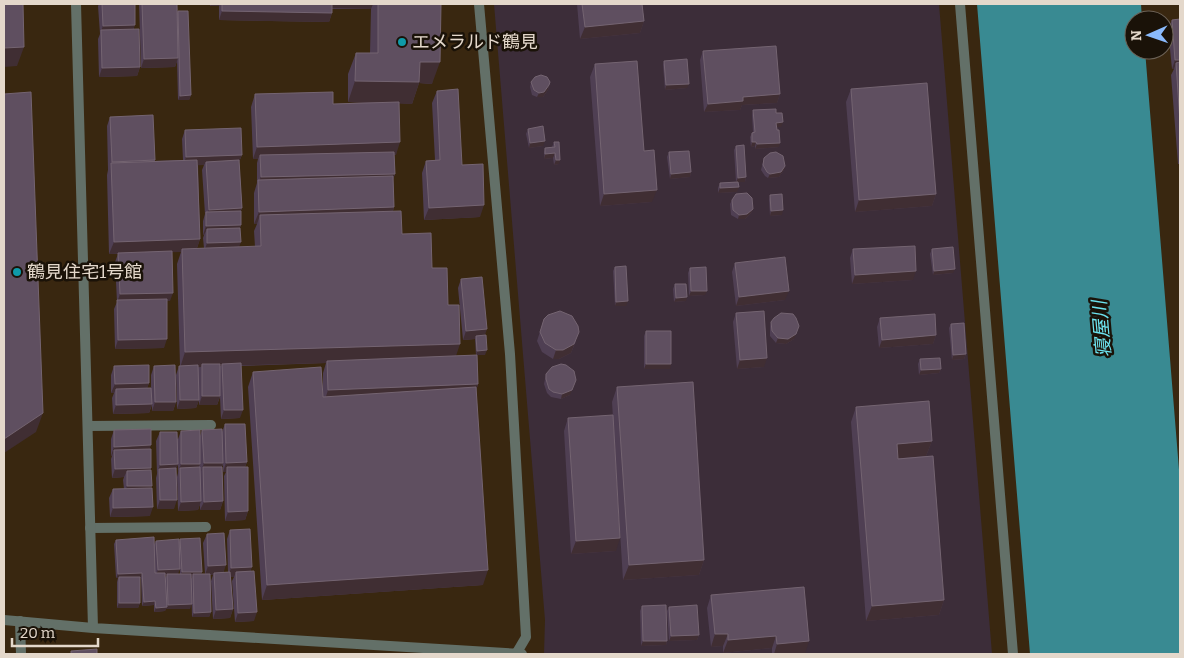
<svg xmlns="http://www.w3.org/2000/svg" width="1184" height="658" font-family="Bitter,'Noto Sans JP',serif">
  <style>
    .industrial { fill: #3c2d39 }
    .water { fill: #398a92 }
    .lines { fill: none; stroke-linecap: round; stroke-linejoin: round }
    .service { stroke: #637068; stroke-width: 10 }
    .minor { stroke: #637068; stroke-width: 10 }
    .tertiary { stroke: #637068; stroke-width: 10 }
    .wall { fill: #4f3f53; fill-rule: evenodd }
    .shaded-wall { fill: #402e33 }
    .building { fill: #5f4f60; stroke: #746471 }
    .culture-dot { fill: #0f9aa8; stroke: #1a1208; stroke-width: 2 }
    .labels { text-anchor: middle; stroke-width: 5; stroke-linejoin: round; paint-order: stroke }
    .poi-label { font-size: 18px; fill: #e4d8cb; stroke: #1a1208; text-anchor: start }
    .water-label { font-size: 19px; font-style: italic; fill: #6de4f0; stroke: #1a1208 }
  </style>
  <rect width="100%" height="100%" fill="#392710"/>
  <path class="industrial" d="M494 4H939L992 654H544L545 620Z"/>
  <path class="water" d="M977 4H1141L1142 20H1134V50H1145L1180 482V654H1030Z"/>
  <g class="lines">
    <path class="service" d="M88 426 211 425
      M90 528 206 527
      M20 621 21 654"/>
    <path class="minor" d="M76 4 93 628
      M479 4 510 354 526 637 516 654
      M4 620 93 628 522 654"/>
    <path class="tertiary" d="M960 4 1013 654"/>
  </g>
  <path class="wall" d="M99 4H135L134 29 140 67 137 76 99 77 98 39 100 34 98 6Z
    M139 4H177V13L178 11 191 95 189 100H178L177 61 175 67 141 68Z
    M210 4H441L432 84 419 83 412 104 399 103 396 155H394L395 174 393 179 394 207 393 211 402 234 432 268 448 305 456 356 476 355 475 339 463 340 458 288 461 279 485 335V355H477L478 384 476 391 483 585 262 600 248 387 253 372 323 397V373L326 363 241 366 240 418 221 419 220 397 217 405H199V400L196 408 177 409 176 375 179 366H180L177 264 181 252H172L170 301H167L164 348 115 349 114 309 117 302 115 262 118 254H109L107 175 108 170 107 126 110 117 155 160V161L183 160 182 139 185 130 242 155 239 162 242 208 241 211V225L240 228 239 247H255L254 231 257 224H254V193L257 183V163L258 159H253L251 107 255 94 333 104 369 103 348 102V74L356 53H370L371 9H332V13L329 22 219 20V6H210ZM198 165H204L202 170 205 214 203 221V235H204L203 238 204 248H197L200 239Z
    M577 4H642L644 21 640 33 580 39Z
    M1180 19V164H1178L1171 75 1174 69H1172L1168 29 1172 20Z
    M703 51 780 94 777 103 742 105 740 110 704 112 700 60Z
    M664 61 687 88 665 90 663 65Z
    M595 64 644 151 652 202 600 206 590 77Z
    M531 82 549 85 548 90 543 97H537L532 95 530 87Z
    M851 89 936 194 932 206 855 212 846 102Z
    M437 91 462 165 480 217 424 220 422 173 426 161 435 160 432 103Z
    M753 110 776 113 781 127H777L779 147 755 149V146L751 147 750 137 752 133 753 132 752 115Z
    M528 129 543 146 529 148 526 134Z
    M554 142 559 164 554 165 553 158 544 159V152L545 148 552 147Z
    M736 146 746 177 745 182H738L737 192 718 193V188L720 183 736 182 734 150Z
    M669 152 691 172 690 177 670 179 667 157Z
    M764 158 784 170 779 177 768 178 765 176 761 170Z
    M770 195 782 215 770 216 769 200Z
    M732 200 753 209 751 213 745 219H738L731 215 730 204Z
    M853 249 913 280 852 284 850 258Z
    M932 249 953 273 933 275 930 254Z
    M735 263 785 300 736 306 732 272Z
    M615 267 626 306H615L613 271Z
    M690 268 705 295 689 296 688 273Z
    M675 284 686 301 674 302 673 289Z
    M736 313 764 367 737 369 733 322Z
    M880 318 936 335 933 344 879 348 877 327Z
    M544 319 576 341 571 353 559 359H553L542 352 537 341Z
    M771 322 794 339 786 344 776 343 770 336V326Z
    M951 324 966 354 964 359 952 360 949 328Z
    M646 331 670 369H644V336Z
    M920 359 941 369 939 373 919 375 918 364Z
    M114 366 149 383 147 388H151V375L154 366 176 402 173 411H152V405L149 413 113 414 112 398 114 393H111V375Z
    M546 374 570 395 561 399 551 397 547 393 544 384Z
    M617 387 704 560 699 575 623 580 612 402Z
    M856 407 932 441 926 456 944 600 939 615 866 621 851 422Z
    M568 418 616 551 571 554 564 431Z
    M225 424 247 462 245 467 248 511 245 520 225 521 224 476 226 472H223V464L222 467 223 501 220 510H200V504L198 510 178 511 177 477 178 473V464L176 469 174 509H157L156 478 157 474 156 441 160 432 178 439 181 431 200 436 202 430 222 432Z
    M114 430 150 449 151 468 150 470V516L110 517 109 498 113 489H124L123 480 124 477 112 478 111 459 112 456H111V439Z
    M230 530 251 571 254 621 235 622 232 581 234 577H231L233 609 230 618 213 619 211 581 213 575H210L211 612 209 617H192L191 579 192 577H191L190 609H166V608L165 611 154 612V605L142 606 141 578H140V603L138 608H117V582L118 578H116L114 544 116 540 155 573 154 545 156 541 179 542 180 539 202 572 201 574H205L203 543 207 534 224 572H228L227 539ZM180 570V574H167L165 579V575Z
    M711 595 805 654H772V648L723 653V646L711 647 707 608Z
    M642 606 667 641 666 645 641 646 640 611Z
    M669 607 699 635 697 640 669 641 667 611Z"/>
  <path class="shaded-wall" d="M211 4H220L219 6H210Z
    M222 4H373L371 9 222 6Z
    M222 11 332 13 329 22 219 20Z
    M644 21 640 33 580 39 585 27Z
    M135 25 132 33 101 31 103 26Z
    M24 47 17 66 4 67V48Z
    M178 58 175 67 141 68 144 59Z
    M1175 60H1180V68L1176 63 1174 69H1172Z
    M420 62H440L432 84 419 83 412 104 348 102 355 81Z
    M140 67 137 76 99 77 102 68Z
    M689 84 687 88 665 90 666 85Z
    M549 85 548 90 543 97H537L539 93Z
    M780 94 777 103 742 105 740 110 704 112 708 104 743 97Z
    M191 95 189 100H178L180 96Z
    M783 122 781 127H775L776 123Z
    M545 141 543 146 529 148 530 143Z
    M400 142 396 155 260 159V155L258 159H253L257 147Z
    M752 142H756L755 146 751 147Z
    M780 143 779 147 755 149 757 144Z
    M555 153 553 158 544 159 545 154Z
    M242 155 238 164 206 162 204 165 183 166 186 157Z
    M556 160H560L559 164 554 165Z
    M785 166 784 170 779 177 768 178 770 174Z
    M691 172 690 177 670 179 671 174Z
    M395 174 392 183H258L261 177Z
    M746 177 745 182H736L738 178Z
    M739 187 737 192 718 193 720 188Z
    M657 190 652 202 600 206 604 194Z
    M936 194 932 206 855 212 859 200Z
    M484 205 480 217 424 220 429 208Z
    M394 207 390 220 260 215 257 224H254L259 212Z
    M242 208 238 217H206L209 210Z
    M753 209 751 213 745 219H738L739 215Z
    M783 210 782 215 770 216 771 211Z
    M241 225 238 234 207 229 204 235H203L206 226Z
    M200 239 196 251 182 249 181 252 109 254 114 242Z
    M241 242 238 250 204 252 207 243Z
    M955 269 953 273 933 275 934 271Z
    M916 271 913 280 852 284 855 275Z
    M691 291H707L705 295 689 296Z
    M789 291 785 300 736 306 739 297Z
    M173 293 170 301 117 303 120 294Z
    M687 297 686 301 674 302 676 298Z
    M628 301 626 306H615L616 302Z
    M487 329 484 338 476 336 475 339 463 340 466 331Z
    M579 332 571 353 559 359H553L556 350Z
    M796 334 794 339 786 344 776 343 778 338Z
    M936 335 933 344 879 348 882 340Z
    M167 339 164 348 115 349 118 340Z
    M460 344 455 359 327 361 326 363 222 366V364L221 366 202 367V364L201 367 180 368 185 352Z
    M487 350 485 355H476L477 351Z
    M966 354 964 359 952 360 953 355Z
    M767 358 764 367 737 369 740 360Z
    M646 364H671L670 369H644Z
    M941 369 939 373 919 375 921 370Z
    M576 380 570 395 561 399 562 394Z
    M149 383 146 392 116 389 114 393H111L115 384Z
    M478 384 474 397 324 403 328 390Z
    M202 396H220L217 405H199Z
    M180 400H199L196 408 177 409Z
    M155 402H176L173 411H152Z
    M152 404 149 413 113 414 116 405Z
    M224 410H243L240 418 221 419Z
    M43 413 36 432 4 453V439Z
    M932 441 926 456 891 459 897 444Z
    M151 445 148 454 114 450 112 456H111L114 447Z
    M247 462 243 471 227 467 226 472H223L226 463Z
    M204 463H223L220 471 203 467 201 472Z
    M178 464 175 473 159 469 157 474 160 465Z
    M181 464H200L197 473 180 468 178 473Z
    M151 468 148 476 127 471 124 477 112 478 115 469Z
    M127 486H152L148 494 124 495Z
    M160 500H177L174 509H157Z
    M201 501 198 510 178 511 181 502Z
    M223 501 220 510H200L204 502Z
    M153 507 150 516 110 517 113 508Z
    M248 511 245 520 225 521 228 512Z
    M620 538 616 551 571 554 576 541Z
    M704 560 699 575 623 580 629 565Z
    M226 565 223 574 214 573 213 575H205L208 566Z
    M252 567 249 576 236 572 234 577H228L231 568Z
    M180 569 178 574 156 575 158 570Z
    M488 570 483 585 262 600 267 585Z
    M182 572H202L200 576 193 574 192 577H180Z
    M142 573 141 578H116L118 574Z
    M944 600 939 615 866 621 872 606Z
    M155 601 154 605 142 606 144 602Z
    M119 603H140L138 608H117Z
    M192 604 190 609H166L168 605Z
    M167 607 165 611 154 612 156 608Z
    M233 609 230 618 213 619 216 610Z
    M211 612 209 617H192L194 613Z
    M257 612 254 621 235 622 238 613Z
    M715 634H728L723 646 711 647Z
    M699 635 697 640 669 641 671 636Z
    M776 636 772 648 723 653 728 640Z
    M643 641H667L666 645 641 646Z
    M809 641 805 654H774L777 644Z"/>
  <path class="building" d="M4 4H23L24 47 4 48Z
    M102 4H135V25L103 26Z
    M142 4H177L178 58 144 59Z
    M222 4H332V13L222 11Z
    M378 4H441L440 62H420L419 82 355 81 356 53H378Z
    M582 4H642L644 21 585 27Z
    M178 11H188L191 95 180 96Z
    M1180 19V60H1175L1172 20Z
    M139 29 140 67 102 68 101 30Z
    M776 46 780 94 743 97V101L708 104 703 51Z
    M687 59 689 84 666 85 664 61Z
    M637 61 644 151 654 150 657 190 604 194 595 64Z
    M1180 62V122L1176 63Z
    M541 75 547 77 550 82 549 85 544 92 539 93 534 90 531 82 535 77Z
    M927 83 936 194 859 200 851 89Z
    M458 89 462 165 483 164 484 205 429 208 426 161 440 160 437 91Z
    M31 92 43 413 4 439V94Z
    M333 92V104L399 102 400 142 257 147 255 94Z
    M776 109V113H782L783 122 776 123 777 130H779L780 143 757 144 756 142H752V133L755 132 753 110Z
    M153 115 155 160 112 162 110 117Z
    M543 126 545 141 530 143 528 129Z
    M241 128 242 155 186 157 185 130Z
    M554 142H559L560 160H556L555 153 545 154V148L555 147Z
    M744 145 746 177 738 178 736 146Z
    M689 151 691 172 671 174 669 152Z
    M394 152 395 174 261 177 260 155Z
    M776 152 783 156 785 166 781 172 770 174 767 172 763 165 764 158 770 153Z
    M197 160 200 239 114 242 111 163Z
    M239 160 242 208 209 210 206 162Z
    M393 176 394 207 259 212 258 180Z
    M738 182 739 187 720 188V183Z
    M747 193 752 198 753 209 747 214 739 215 733 210 732 200 736 194Z
    M782 194 783 210 771 211 770 195Z
    M241 211V225L206 226V212Z
    M401 211 402 234 431 233 432 268H447L448 305H459L460 344 185 352 182 249 261 246 260 215Z
    M240 228 241 242 207 243V229Z
    M915 246 916 271 855 275 853 249Z
    M953 247 955 269 934 271 932 249Z
    M172 251 173 293 120 294 118 253Z
    M785 257 789 291 739 297 735 263Z
    M626 266 628 301 616 302 615 267Z
    M706 267 707 291H691L690 268Z
    M482 277 487 329 466 331 461 279Z
    M675 284H686L687 297 676 298Z
    M167 299V339L118 340 117 300Z
    M560 311 572 316 578 326 579 332 574 344 563 350H556L545 343 540 332 544 319 548 315Z
    M764 311 767 358 740 360 736 313Z
    M781 313 793 314 796 318 799 326 796 334 788 339 778 338 772 331 771 322 774 318Z
    M935 314 936 335 882 340 880 318Z
    M964 323 966 354 953 355 951 324Z
    M646 331H671V364H646Z
    M486 335 487 350 477 351 476 336Z
    M477 355 478 384 328 390 327 361Z
    M940 358 941 369 921 370 920 359Z
    M241 363 243 410H224L222 364Z
    M202 364H220V396H202Z
    M561 364 566 365 574 371 576 380 572 390 562 394 553 392 549 389 546 379V374L552 367Z
    M149 365V383L115 384 114 366Z
    M175 365 176 402H155L154 366Z
    M198 365 199 400H180L179 366Z
    M321 367 323 397 476 387 488 570 267 585 253 372Z
    M693 382 704 560 629 565 617 387Z
    M151 388 152 404 116 405V389Z
    M929 401 932 441 897 444 898 459 933 456 944 600 872 606 856 407Z
    M613 415 620 538 576 541 568 418Z
    M225 424H245L247 462 226 463Z
    M151 429V445L114 447V430Z
    M222 429 223 463H204L202 430Z
    M200 430V464H181V431Z
    M160 432H177L178 464 160 465Z
    M151 449V468L115 469 114 450Z
    M200 467 201 501 181 502 180 468Z
    M203 467H222L223 501 204 502Z
    M227 467H248V511L228 512Z
    M176 468 177 500H160L159 469Z
    M151 470 152 486H127V471Z
    M152 488 153 507 113 508V489Z
    M250 529 252 567 231 568 230 530Z
    M224 533 226 565 208 566 207 534Z
    M154 537 155 573H165L167 607 156 608 155 601 144 602 142 573 118 574 116 540Z
    M200 538 202 572H182L180 539Z
    M179 539 180 569 158 570 156 541Z
    M254 571 257 612 238 613 236 572Z
    M230 572 233 609 216 610 214 573Z
    M167 574H191L192 604 168 605Z
    M193 574H210L211 612 194 613Z
    M119 577H140V603H119Z
    M804 587 809 641 777 644 776 636 728 640V634H715L711 595Z
    M666 605 667 641H643L642 606Z
    M697 605 699 635 671 636 669 607Z
    M97 649V654H71V651Z"/>
  <g class="culture-dot">
    <circle cx="402" cy="42" r="5"/>
    <circle cx="17" cy="272" r="5"/>
  </g>
  <g class="labels">
    <g class="poi-label">
      <text x="412" y="48">エメラルド鶴見</text>
      <text x="27" y="278">鶴見住宅1号館</text>
    </g>
    <g class="water-label">
      <text transform="translate(1101 329) rotate(-95)" y="7">寝屋川</text>
    </g>
  </g>
  <rect width="1184" height="658" fill="none" stroke="#e4d8cb" stroke-width="10"/>
  <g transform="translate(1149 35) rotate(268)"><circle r="24" fill="#1a1208" stroke="#6b6156"/>
  <path d="M0-4L9 19L0 12L-9 19Z" fill="#8abafc"/>
  <text y="-8" font-size="14" font-weight="bold" text-anchor="middle" fill="#e4d8cb">N</text>
  </g>
  <path d="M12 638v8h86v-8" fill="none" stroke="#e4d8cb" stroke-width="2.5"/>
  <text x="20" y="638" font-size="15" fill="#e4d8cb" stroke="#1a1208" stroke-width="4" paint-order="stroke">20 m</text>
</svg>
